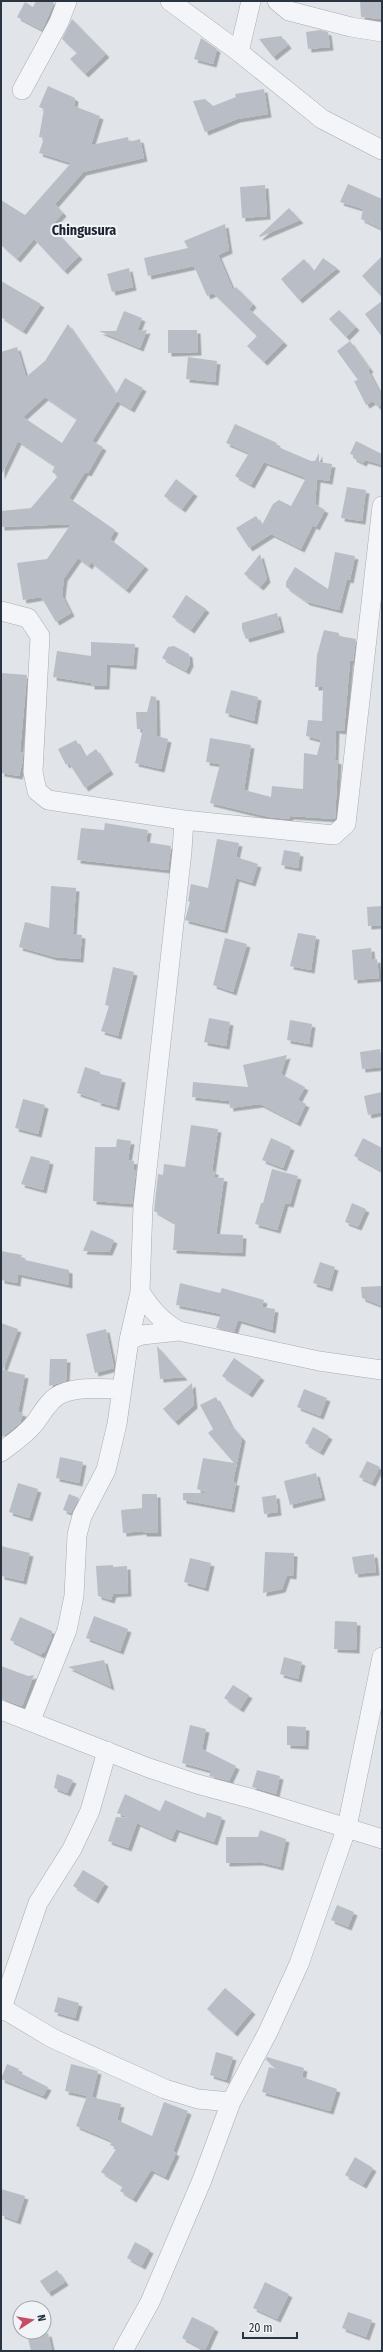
<svg xmlns="http://www.w3.org/2000/svg" width="383" height="2352" font-family="'Fira Sans Condensed',sans-serif">
  <style>
    .building { fill: #b9bec6; fill-rule: evenodd; filter: url(#shadow) }
    .lines { fill: none; stroke-linecap: round; stroke-linejoin: round }
    .minor-casing { stroke: #a6acb3; stroke-width: 20 }
    .minor { stroke: #f4f5f8; stroke-width: 19 }
    .labels { text-anchor: middle; stroke-width: 4; stroke-linejoin: round; paint-order: stroke }
    .neighbourhood-label { font-size: 14px; font-weight: bold; fill: #1c2431; stroke: #f1f4f7 }
  </style>
  <defs>
    <filter id="shadow"><feDropShadow dx="3.5" dy="3.5" stdDeviation="0" flood-color="#0004"/></filter>
  </defs>
  <rect width="100%" height="100%" fill="#e1e5e9"/>
  <path class="building" d="M36 1H51L54 3 42 30 17 17 25 2 33 7Z
    M360 1H381L382 19 361 17Z
    M72 19 106 54 85 74 70 59 77 53 62 39Z
    M320 30 328 32 330 47 308 49 306 32Z
    M281 36 288 45 273 57 259 39Z
    M201 38 217 49 213 64 194 59Z
    M48 86 75 98 74 106 100 116 91 145 128 137 129 142 140 139 144 158 83 172 55 204 63 213 51 226 79 256 64 271 34 239 17 259 1 245V200L25 215 71 163 39 153 44 138 39 137 44 109 39 107Z
    M264 89 268 114 237 119 205 132 193 101 205 99 213 106 236 97 235 94Z
    M348 184 382 199V229L361 219 363 209 340 202Z
    M265 185 267 216 242 218 240 187Z
    M289 208 300 220 260 237 259 236Z
    M225 224 229 250 218 255 233 290 236 287 253 304 249 309 284 342 264 362 247 346 257 336 213 293 207 296 194 266 148 276 144 258 188 248 184 241Z
    M382 256V297L362 276Z
    M323 258 337 268 299 300 281 279 304 259 314 271Z
    M129 268 133 287 112 292 107 274Z
    M1 281 41 304 23 331 1 317Z
    M382 301V337L365 314Z
    M339 310 356 327 346 337 329 319Z
    M124 311 142 318 137 331 147 330 140 348 99 331H116Z
    M68 324 116 394 125 378 143 388 131 409 117 401 92 441 103 447 88 473 85 472 69 498 115 530 110 539 145 566 126 590 91 562 89 566 78 558 64 578 62 595 71 613 56 622 41 597 23 600 17 563 47 559 71 524 1 527V511L31 508 58 476 52 472 55 466 18 441 1 476V352L17 347 26 377 45 361ZM45 397 77 419 62 443 23 417Z
    M168 330H197L198 352 168 353Z
    M350 341 370 369 368 370 382 397V404L378 407 373 401 366 405 354 381 358 380 337 351Z
    M188 357 217 361 215 382 186 379Z
    M235 424 277 443 276 446 311 461H315L319 453V462L332 464 329 481 317 479 315 504 325 510 316 527 313 525 301 549 271 534 249 548 236 528 256 516 262 525 273 504 279 500 291 506 306 478 264 462 251 485 235 476 249 453 226 443Z
    M356 441 382 454V465L365 460 363 463 353 458V455L350 454Z
    M176 479 194 493 182 509 164 496Z
    M347 487 366 490 362 521 341 518Z
    M335 552 355 556 350 580 347 579 339 610 307 602 286 587V582L295 567 328 589Z
    M260 554 267 579 260 587 244 574Z
    M186 595 206 609 191 630 172 617Z
    M277 613 281 629 246 639 242 629V623Z
    M324 630 339 633V636L356 639 353 661H350L344 731 336 730 335 760 338 761 335 819 290 816 289 819 269 817 210 803 220 764 206 762 210 738 251 745 244 790 271 797 272 786 303 789 304 753 317 755 321 740 306 736 308 720 322 721 323 687H315L317 655Z
    M91 642 135 644 133 666 107 664 106 686H91V683L53 677 57 651 91 656Z
    M174 646 189 654 190 663 186 671 162 658 168 647Z
    M1 673 27 675 20 752 23 753V760L19 776 1 773Z
    M231 690 258 697 254 721 225 713Z
    M151 696 156 697 157 736 168 739 161 769 135 763 143 729H137L136 712H147Z
    M76 740 85 757 96 749 110 771 85 788 69 763 66 765 58 749Z
    M105 823 148 830 146 842 171 846 168 870 77 860 81 828 104 830Z
    M217 839 239 843 236 857 258 864 252 883 236 878 224 930 185 920 190 902 188 901 191 884 208 888Z
    M284 850 300 853 298 868 281 865Z
    M51 886 76 888 73 934 82 935 80 959 54 957 19 947 25 922 49 928Z
    M382 906V925L368 926 367 907Z
    M298 933 316 936 311 970 290 966Z
    M225 938 247 944 233 992 213 985Z
    M371 948 372 960 377 959 379 978 354 980 352 950Z
    M113 967 134 972 118 1036 101 1031 109 1006 105 1005Z
    M209 1018 230 1022 226 1046 204 1042Z
    M290 1020 312 1024 309 1044 287 1040Z
    M380 1049 382 1067 362 1069 360 1052Z
    M287 1055 281 1074 305 1087 298 1100 306 1104 297 1123 260 1104 230 1108 229 1101 192 1097 193 1082 248 1087 243 1065Z
    M85 1067 100 1072V1074L122 1079 116 1107 97 1102 98 1100 77 1093Z
    M382 1092V1112L368 1115 364 1096Z
    M23 1099 45 1105 38 1134 15 1128Z
    M191 1125 218 1129 212 1171H215L214 1177 224 1178 216 1234 243 1235 242 1253 173 1250 175 1223 154 1211 158 1174 163 1175 164 1164 185 1167Z
    M271 1138 291 1147 283 1168 262 1160Z
    M363 1138 382 1148V1171L354 1156Z
    M117 1139 131 1141 128 1160 134 1161 133 1170 136 1171 132 1204 93 1201 95 1147H116Z
    M31 1156 50 1161 43 1190 21 1184Z
    M272 1169 298 1176 290 1204 285 1203 277 1230 255 1224 261 1203H263Z
    M352 1203 366 1209 358 1227 345 1222Z
    M91 1230 114 1240 109 1252 83 1251Z
    M1 1251 22 1255 21 1259 69 1270V1285L18 1274 17 1283 1 1280Z
    M320 1262 335 1267 329 1288 313 1283Z
    M180 1283 220 1293 222 1288 264 1300 262 1307 275 1309 272 1330 238 1320 234 1332 216 1328 221 1314 176 1305Z
    M382 1286V1306L362 1298 361 1287Z
    M1 1323 18 1329 3 1370 25 1375 18 1412 23 1413 20 1423 1 1438Z
    M106 1329 114 1368 95 1373 86 1334Z
    M157 1346 184 1377 160 1379Z
    M234 1358 261 1377 249 1394 222 1376Z
    M50 1359H67L66 1381 49 1386Z
    M192 1383 194 1405 175 1422 163 1409Z
    M304 1389 327 1398 320 1416 297 1407Z
    M216 1397 231 1425 242 1438 233 1482H236L231 1509 183 1500V1493H208L197 1489 203 1458 234 1463 208 1433 213 1429 200 1405Z
    M313 1427 329 1436 320 1452 305 1443Z
    M60 1457 83 1462 79 1483 56 1478Z
    M367 1461 380 1467 372 1483 359 1477Z
    M316 1473 322 1497 290 1505 284 1481Z
    M18 1483 38 1489 29 1518 9 1512Z
    M69 1494 79 1498 71 1513 63 1510Z
    M142 1494H157L158 1533H143V1531L123 1533 121 1510 142 1508Z
    M276 1495 278 1512 264 1514 262 1497Z
    M1 1546 30 1553 23 1581 1 1576Z
    M265 1552 294 1553 293 1576 287 1575 282 1589 263 1593Z
    M374 1554 376 1572 355 1574 352 1557Z
    M190 1558 211 1563 205 1588 184 1582Z
    M113 1565V1567L127 1566 128 1593 113 1594 111 1600 98 1596 96 1566Z
    M94 1616 128 1629 120 1651 86 1638Z
    M20 1617 52 1631V1637L44 1653H42L41 1655 10 1640Z
    M335 1621 357 1622 356 1650 334 1649Z
    M284 1657 302 1662 298 1679 280 1674Z
    M104 1660 111 1687 68 1667Z
    M1 1666 28 1676 34 1675 22 1706 1 1699Z
    M233 1685 249 1695 240 1709 224 1698Z
    M190 1725 206 1729 202 1749 236 1766 229 1781 209 1776 212 1771 182 1763Z
    M287 1726 306 1727 305 1746 287 1745Z
    M257 1770 280 1776 276 1794 252 1787Z
    M57 1774 73 1780 67 1793 54 1788Z
    M125 1794 160 1811 165 1800 205 1818 207 1812 222 1817 214 1842 176 1829 172 1839 137 1823 128 1848 108 1841 116 1817 130 1818 117 1813Z
    M260 1830 286 1839 280 1867 260 1862 226 1863V1837H258Z
    M83 1870 105 1883 95 1900 73 1886Z
    M337 1905 354 1912 348 1927 331 1920Z
    M225 1988 252 2011 234 2033 207 2009Z
    M58 1997 79 2003 75 2018 54 2012Z
    M216 2052 233 2057 226 2080 210 2075Z
    M267 2057 304 2068 302 2077 337 2089 330 2111 262 2092 269 2067 276 2069 266 2060Z
    M7 2064 19 2069 18 2072 48 2087 43 2096 1 2079Z
    M71 2064 98 2071 92 2097 65 2091Z
    M87 2096 121 2104 117 2120 152 2136 164 2102 188 2111 173 2151 176 2153 165 2177 151 2170 133 2199 120 2191 123 2186 101 2172 117 2148 110 2145 112 2141 76 2126Z
    M355 2157 373 2168 363 2185 345 2175Z
    M1 2189 25 2196 17 2221 1 2215Z
    M135 2242 150 2250 142 2266 127 2258Z
    M57 2270 65 2282 48 2293 40 2281Z
    M265 2282 289 2294 277 2319 253 2308Z
    M348 2312 372 2320 366 2337 342 2328Z
    M192 2317 215 2328 205 2350 182 2338Z
    M48 2333 52 2351H31L28 2338Z"/>
  <g class="lines">
    <g class="minor-casing">
      <path id="minor" d="M170 1 239 52 322 119 382 150
        M277 1 289 11 351 27 382 32
        M239 52 251 1
        M22 90 59 22 67 1
        M1 611 28 618 40 636 33 772 37 791 48 800 184 820 182 851 143 1206 140 1292 129 1340 117 1424 106 1470 82 1516 77 1535 74 1596 67 1630 31 1720
        M184 820 334 835 346 824 382 506
        M140 1292C151 1309 161 1321 179 1331L319 1361 382 1370
        M129 1340 142 1335 179 1331
        M1 1452C13 1443 25 1435 34 1424 42 1414 49 1399 61 1394 80 1386 102 1389 122 1389
        M1 1710 149 1768 197 1784 253 1799 382 1839
        M2 2008 52 2038 165 2089 198 2099 231 2102
        M1 2011 38 1903 72 1849 90 1811 107 1751
        M123 2351 150 2302 202 2180 231 2102 268 2032 299 1964 347 1827 382 1657"/>
    </g>
    <use href="#minor" class="minor"/>
  </g>
  <g class="labels">
    <g class="neighbourhood-label">
      <text x="84" y="235">Chingusura</text>
    </g>
  </g>
  <rect width="383" height="2352" fill="none" stroke="#2a3340" stroke-width="4"/>
  <g transform="translate(32 2320) rotate(78)"><circle r="19" fill="#f1f4f7" stroke="#a1a7ae"/>
  <path d="M0-3L7 15L0 10L-7 15Z" fill="#c74d66"/>
  <text y="-6" font-size="11" font-weight="bold" text-anchor="middle" fill="#2a3340">N</text>
  </g>
  <path d="M243 2332v6h54v-6" fill="none" stroke="#2a3340" stroke-width="2"/>
  <text x="249" y="2332" font-size="12" fill="#2a3340" stroke="#f1f4f7" stroke-width="3" paint-order="stroke">20 m</text>
</svg>
